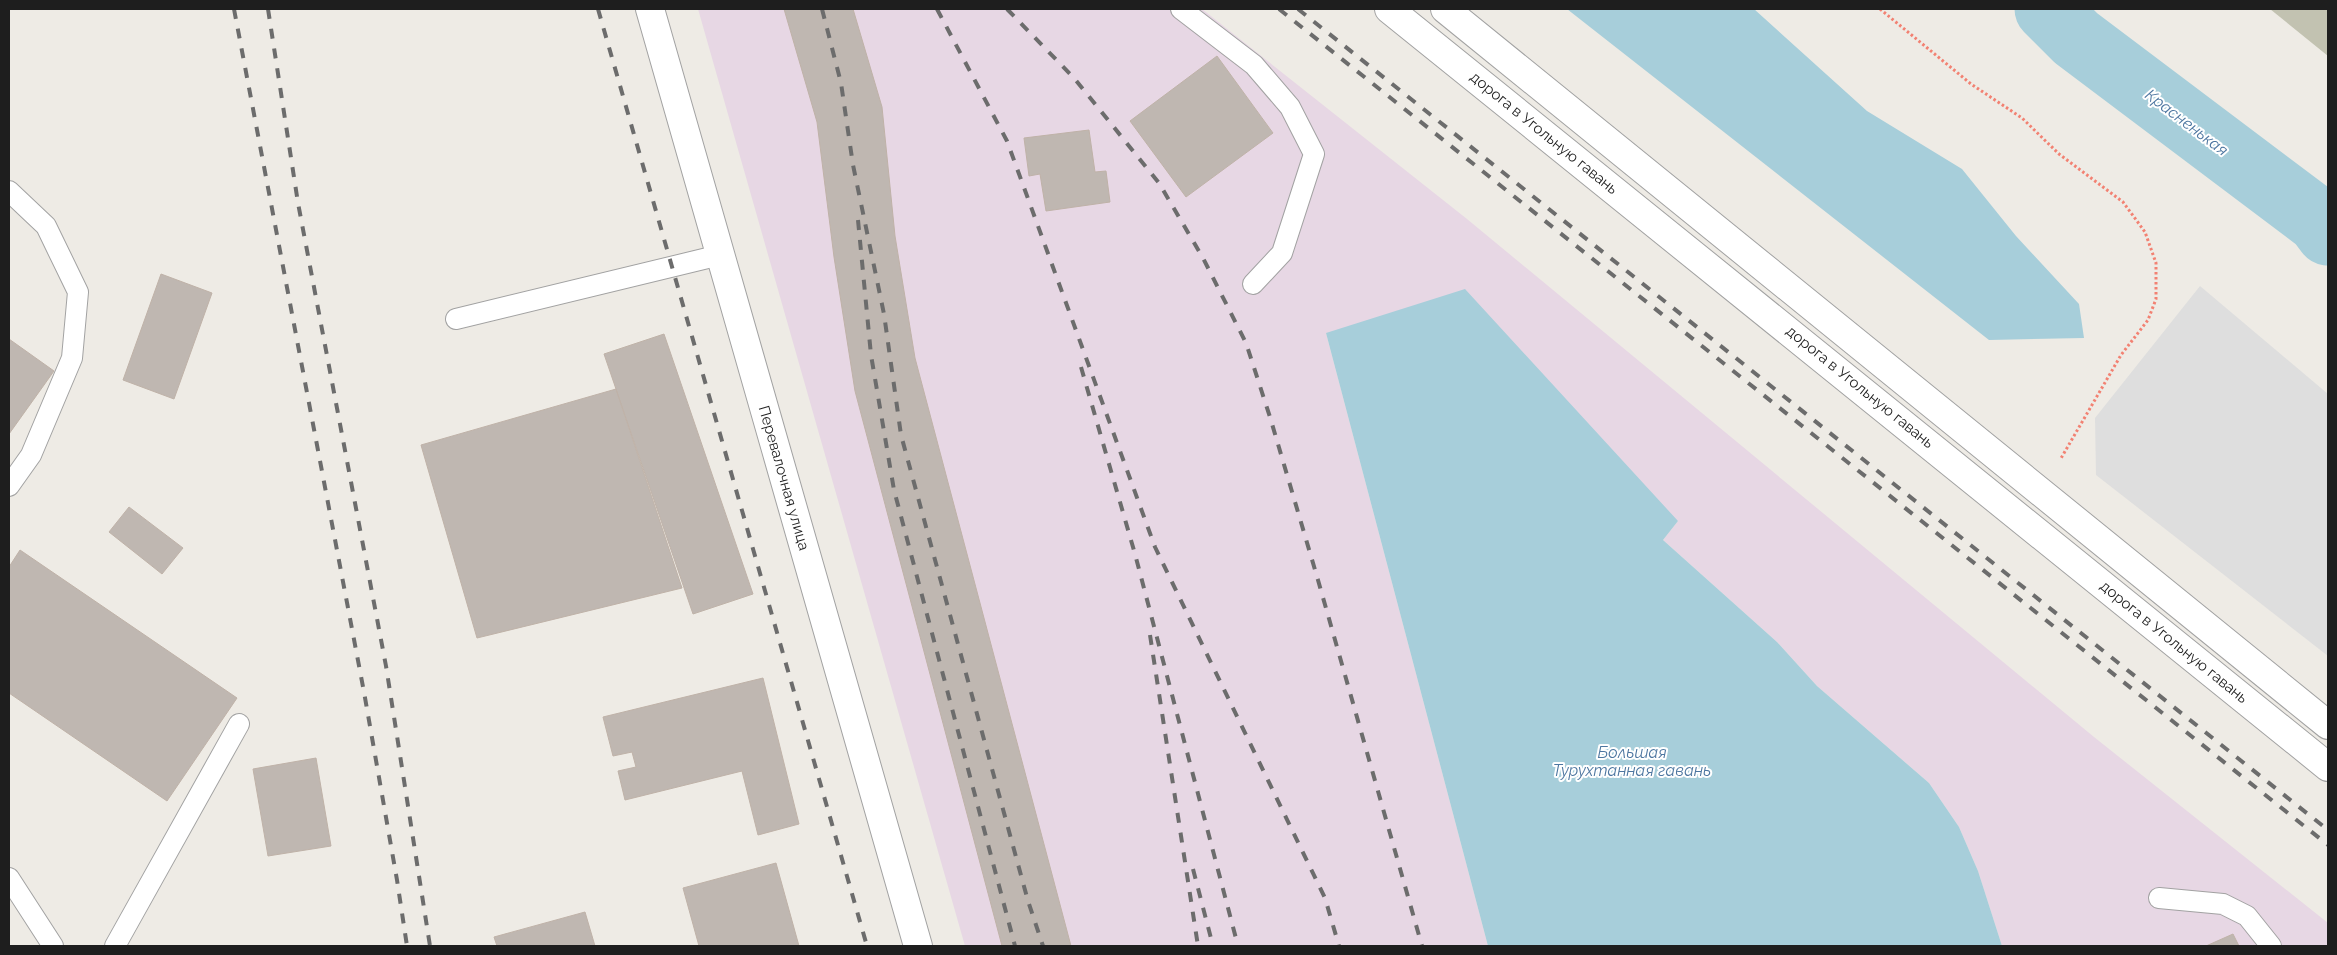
<svg xmlns="http://www.w3.org/2000/svg" width="2337" height="955" font-family="Raleway,sans-serif">
  <style>
    .industrial { fill: #e7d7e4 }
    .construction { fill: #c2c2b1 }
    .parking { fill: #dedede }
    .water { fill: #a7ceda }
    .lines { fill: none; stroke-linecap: round; stroke-linejoin: round }
    .river { stroke: #a7ceda; stroke-width: 65 }
    .building { fill: #bfb7b1; stroke: #bfb2a8 }
    .lane-casing { stroke: #a2a2a2; stroke-width: 22 }
    .street-casing { stroke: #a2a2a2; stroke-width: 30 }
    .path { stroke: #f28172; stroke-width: 3; stroke-dasharray: 2.5 2.5; stroke-linecap: butt }
    .lane { stroke: #fff; stroke-width: 20 }
    .street { stroke: #fff; stroke-width: 28 }
    .rail { stroke: #6c6c6c; stroke-width: 4; stroke-dasharray: 10 10; stroke-linecap: butt }
    .labels { text-anchor: middle; stroke-width: 4; stroke-linejoin: round; paint-order: stroke }
    .street-label { font-size: 15px; fill: #1e1e1e; stroke: #fff }
    .water-label { font-size: 16px; font-style: italic; fill: #4d76a0; stroke: #fff }
  </style>
  <rect width="100%" height="100%" fill="#eeebe5"/>
  <path class="industrial" d="M698 9H1202L1467 219 2094 737 2328 923V946H2002L1978 871 1959 827 1929 783 1817 686 1777 642 1663 540 1678 521 1326 333 1488 946H965Z"/>
  <path class="construction" d="M2270 9H2328V56Z"/>
  <path class="parking" d="M2200 286 2328 394V656L2096 475 2095 418Z"/>
  <path class="water" d="M1567 9H1754L1867 111 1962 169 2016 236 2079 304 2084 338 1989 340Z
    M1465 289 1678 521 1663 540 1777 642 1817 686 1929 783 1959 827 1978 871 2002 946H1488L1326 333Z"/>
  <g class="lines">
    <path class="river" d="M2047 9 2076 38 2319 221 2328 233"/>
  </g>
  <path class="building" d="M784 9H853L882 107 895 236 915 358 1071 946H1002L855 391 834 257 817 122Z
    M1217 56 1273 133 1186 197 1130 121Z
    M1089 130 1095 172 1106 171 1110 202 1046 211 1040 174 1029 176 1024 138Z
    M161 274 212 293 174 399 123 380Z
    M664 334 753 594 693 614 604 354Z
    M9 339 54 371 9 434Z
    M616 389 682 588 477 638 421 445Z
    M129 507 183 548 162 574 109 532Z
    M20 550 237 698 167 801 9 693V567Z
    M763 678 799 824 758 835 742 771 625 800 618 771 636 767 632 752 613 756 603 717Z
    M316 758 331 846 268 856 253 769Z
    M776 863 799 946H699L683 888Z
    M585 912 595 946H497L494 937Z
    M2233 934 2239 946H2206Z"/>
  <g class="lines">
    <g class="lane-casing">
      <path id="lane" d="M1181 9 1254 65 1290 107 1314 154 1282 253 1253 284
        M9 191 46 226 78 292 72 358 31 455 9 486
        M456 319 720 255
        M9 878 53 946
        M2159 898 2223 904 2247 916 2271 946
        M115 946 239 724"/>
    </g>
    <g class="street-casing">
      <path id="street" d="M650 9 918 946
        M1389 9 2328 767
        M1445 9 2328 725"/>
    </g>
    <path class="path" d="M1880 9 1971 84 2022 118 2059 154 2123 202 2145 232 2156 263V299L2148 320 2121 355 2060 460"/>
    <use href="#lane" class="lane"/>
    <use href="#street" class="street"/>
    <path class="rail" d="M234 9 364 692 397 880 407 946
      M268 9 298 203 386 666 430 946
      M598 9 867 946
      M822 9 841 83 853 165 884 314 901 435 1028 901 1043 946
      M937 9 1007 141 1155 547 1325 898 1339 946
      M1007 9 1074 78 1159 183 1203 258 1246 343 1270 417 1318 580 1422 946
      M1279 9 2328 845
      M1298 9 2328 830
      M858 220 871 355 894 490 1015 946
      M1081 367 1135 554 1238 946
      M1150 635 1198 946
      M1193 869 1213 946"/>
  </g>
  <g class="labels">
    <g class="street-label">
      <text transform="translate(1544 133) rotate(39)" y="5">дорога в Угольную гавань</text>
      <text transform="translate(1860 387) rotate(39)" y="5">дорога в Угольную гавань</text>
      <text transform="translate(784 478) rotate(74)" y="5">Перевалочная улица</text>
      <text transform="translate(2174 642) rotate(39)" y="5">дорога в Угольную гавань</text>
    </g>
    <g class="water-label">
      <text transform="translate(2187 122) rotate(37)" y="6">Красненькая</text>
      <text x="1632" y="758">Большая<tspan x="1632" dy="18">Турухтанная гавань</tspan></text>
    </g>
  </g>
  <rect width="2337" height="955" fill="none" stroke="#1e1e1e" stroke-width="20"/>
</svg>
